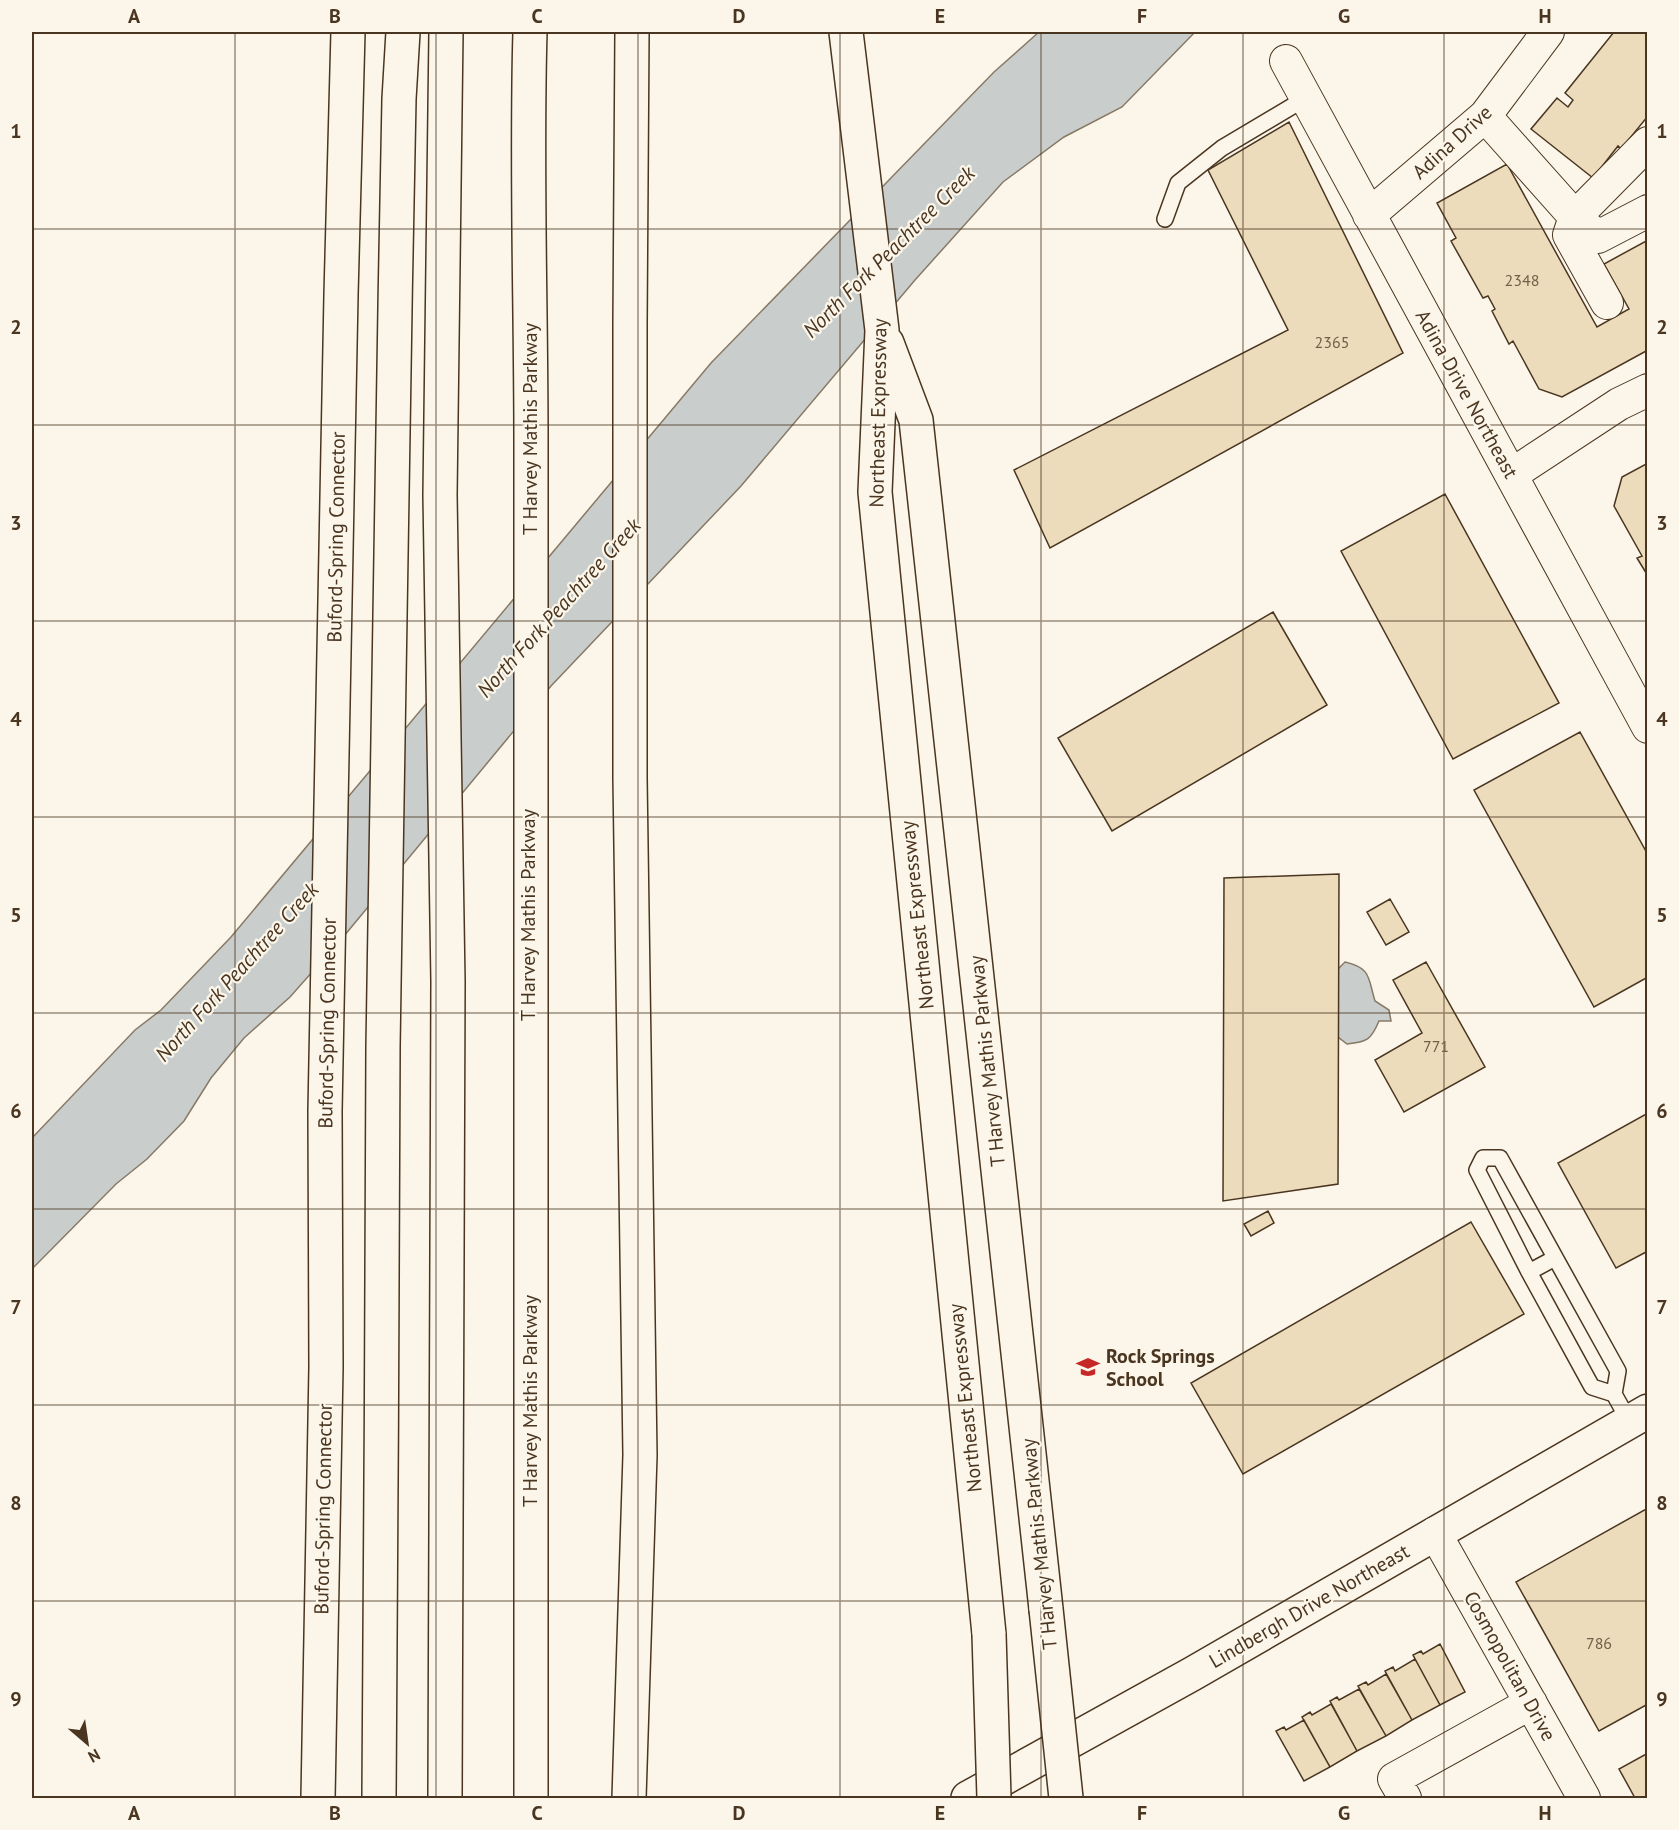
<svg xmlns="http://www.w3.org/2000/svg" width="1679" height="1830" font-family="'PT Sans',sans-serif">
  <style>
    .water { fill: #c9cecd; stroke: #887966; stroke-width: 1.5 }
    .building { fill: #ecdcbc; stroke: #4a3520; stroke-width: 1.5 }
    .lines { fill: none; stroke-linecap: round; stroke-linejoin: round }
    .lane-casing { stroke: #4a3520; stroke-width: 18 }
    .street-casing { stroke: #4a3520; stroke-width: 34 }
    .secondary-casing { stroke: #4a3520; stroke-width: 36 }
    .highway-casing { stroke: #4a3520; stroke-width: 36 }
    .lane { stroke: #fbf6e9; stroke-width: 15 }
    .street { stroke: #fbf6e9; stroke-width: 32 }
    .secondary { stroke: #fbf6e9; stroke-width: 33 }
    .highway { stroke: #fbf6e9; stroke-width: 33 }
    .highway-bridge-casing { stroke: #4a3520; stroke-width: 36; stroke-linecap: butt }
    .highway-bridge { stroke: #fbf6e9; stroke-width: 33 }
    .grid { fill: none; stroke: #4a3520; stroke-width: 1.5; stroke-opacity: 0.55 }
    .labels { text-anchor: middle; stroke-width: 4.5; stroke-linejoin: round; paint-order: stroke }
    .number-label { font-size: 16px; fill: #725f47 }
    .street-label { font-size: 20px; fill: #4a3520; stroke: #fbf6e9 }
    .poi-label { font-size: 20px; font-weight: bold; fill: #4a3520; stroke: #fbf6e9; text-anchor: start }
    .water-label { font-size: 21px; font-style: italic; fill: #4a3520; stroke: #fbf6e9 }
    .neatline { fill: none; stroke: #4a3520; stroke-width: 2 }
    .grid-label { font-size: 20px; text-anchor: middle; font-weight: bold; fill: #4a3520 }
  </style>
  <rect width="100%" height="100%" fill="#fbf6e9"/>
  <path class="water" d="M1039 32H1195L1122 107 1064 137 1003 182 915 280 741 486 551 686 344 936 290 997 244 1038 211 1078 184 1121 147 1159 116 1184 32 1269V1138L135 1030 161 1010 231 937 711 363 994 72Z
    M1345 962C1372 968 1368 979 1375 1001L1389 1010 1391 1021H1379C1371 1040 1367 1042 1347 1044L1338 1037 1334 973Z"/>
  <path class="building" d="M1614 32H1648V116L1621 149 1618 146 1593 178 1531 129 1557 98 1568 107 1573 100 1565 93Z
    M1289 122 1403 353 1050 548 1014 470 1288 330 1208 170Z
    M1507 164 1597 327 1629 309 1604 264 1648 240V350L1562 397 1539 389 1513 341 1509 344 1492 311 1495 309 1488 296 1483 298 1451 241 1456 238 1437 203Z
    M1648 463V576L1637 558 1642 556 1614 506 1622 477Z
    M1445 494 1559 703 1453 759 1341 551Z
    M1273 612 1327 705 1112 831 1058 738Z
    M1580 732 1648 855V977L1594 1007 1474 790Z
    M1339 874 1338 1184 1223 1201 1224 878Z
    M1390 899 1409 932 1386 945 1367 912Z
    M1426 962 1485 1067 1404 1112 1375 1060 1422 1033 1393 980Z
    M1648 1113V1251L1616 1268 1558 1163Z
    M1268 1211 1274 1223 1251 1236 1244 1224Z
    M1471 1222 1524 1314 1243 1474 1191 1383Z
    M1648 1508V1704L1599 1731 1516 1582Z
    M1440 1644 1465 1692 1440 1705 1413 1655 1421 1651 1423 1654Z
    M1415 1659 1440 1705 1412 1720 1385 1671 1393 1667 1395 1671Z
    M1386 1674 1412 1720 1386 1736 1358 1686 1366 1682 1368 1685Z
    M1359 1689 1386 1736 1357 1751 1330 1701 1337 1697 1339 1700Z
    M1331 1704 1357 1751 1330 1767 1302 1717 1310 1712 1312 1715Z
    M1304 1720 1330 1767 1304 1781 1276 1731 1284 1727 1286 1730Z
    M1648 1753V1798H1635L1619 1769Z"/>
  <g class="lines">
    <g class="lane-casing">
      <path id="lane" d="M1165 219 1178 183 1222 148 1306 98
        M1483 1158H1500L1618 1371 1614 1394 1629 1421
        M1483 1158 1477 1170 1529 1272 1592 1387 1614 1394
        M1529 1272 1555 1258"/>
    </g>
    <g class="street-casing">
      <path id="street" d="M1286 61 1648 727
        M1485 116 1575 217 1598 237 1648 211
        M1369 215 1485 116 1548 32
        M1607 303 1569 235 1575 217 1648 143
        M1511 475 1619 404 1648 390
        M1435 1533 1584 1798
        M1405 1798 1394 1779 1531 1703"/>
    </g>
    <g class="secondary-casing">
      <path id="secondary" d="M968 1798 1192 1674 1648 1411"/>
    </g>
    <g class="highway-casing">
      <path id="highway" d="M530 32C526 168 531 304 531 440 528 893 529 1346 531 1798
        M846 32 882 330 875 492 989 1634
        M887 343 916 420 1046 1609
        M318 1798 326 1367 325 1111 341 295 348 32
        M379 1798C382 1548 381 1297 383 1047 386 731 393 415 399 99L403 32
        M445 1798 448 981 440 495 446 32
        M629 1798 640 1455 630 778V324L632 32"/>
    </g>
    <use href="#lane" class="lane"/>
    <use href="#street" class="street"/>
    <use href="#secondary" class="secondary"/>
    <use href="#highway" class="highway"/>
    <g class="highway-bridge-casing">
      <path id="highway-bridge" d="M1046 1609 1066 1798
        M989 1634 994 1798"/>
    </g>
    <use href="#highway-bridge" class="highway-bridge"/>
  </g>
  <path class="grid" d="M235 32V1798M436 32V1798M638 32V1798M840 32V1798M1041 32V1798M1243 32V1798M1444 32V1798M32 229H1648M32 425H1648M32 621H1648M32 817H1648M32 1013H1648M32 1209H1648M32 1405H1648M32 1601H1648"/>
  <defs>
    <g id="school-bare" transform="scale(1.8)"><path d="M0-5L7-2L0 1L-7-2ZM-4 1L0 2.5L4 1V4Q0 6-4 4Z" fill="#c62828" stroke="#fbf6e9" stroke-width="2.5" paint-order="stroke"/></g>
  </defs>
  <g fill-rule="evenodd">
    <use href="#school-bare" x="1088" y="1367"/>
  </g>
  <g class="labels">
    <g class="number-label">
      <text x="1522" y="286">2348</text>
      <text x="1332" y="348">2365</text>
      <text x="1436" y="1052">771</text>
      <text x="1599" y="1649">786</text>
    </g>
    <g class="street-label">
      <text transform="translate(1452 142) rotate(-42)" y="7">Adina Drive</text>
      <text transform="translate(1467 394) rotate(61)" y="7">Adina Drive Northeast</text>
      <text transform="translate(878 413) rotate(-89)" y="7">Northeast Expressway</text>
      <text transform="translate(530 429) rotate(-90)" y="7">T Harvey Mathis Parkway</text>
      <text transform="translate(336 537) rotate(-89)" y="7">Buford-Spring Connector</text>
      <text transform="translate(528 915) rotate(-90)" y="7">T Harvey Mathis Parkway</text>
      <text transform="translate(917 915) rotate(-96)" y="7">Northeast Expressway</text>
      <text transform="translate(327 1023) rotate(-89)" y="7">Buford-Spring Connector</text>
      <text transform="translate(987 1061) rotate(-96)" y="7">T Harvey Mathis Parkway</text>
      <text transform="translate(965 1398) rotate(-96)" y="7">Northeast Expressway</text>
      <text transform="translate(530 1401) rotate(-90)" y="7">T Harvey Mathis Parkway</text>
      <text transform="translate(323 1509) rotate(-89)" y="7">Buford-Spring Connector</text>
      <text transform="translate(1039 1544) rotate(-96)" y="7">T Harvey Mathis Parkway</text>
      <text transform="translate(1309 1606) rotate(-30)" y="7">Lindbergh Drive Northeast</text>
      <text transform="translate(1510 1666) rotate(61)" y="7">Cosmopolitan Drive</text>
    </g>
    <g class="poi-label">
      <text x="1106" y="1363">Rock Springs<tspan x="1106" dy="23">School</tspan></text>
    </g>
    <g class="water-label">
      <text transform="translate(889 252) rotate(-45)" y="7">North Fork Peachtree Creek</text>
      <text transform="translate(559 608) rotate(-48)" y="7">North Fork Peachtree Creek</text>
      <text transform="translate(237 972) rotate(-48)" y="7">North Fork Peachtree Creek</text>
    </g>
  </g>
  <rect width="1679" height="1830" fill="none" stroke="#fbf6e9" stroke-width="66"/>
  <g transform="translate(87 1743) rotate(151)" stroke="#fbf6e9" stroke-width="4.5" paint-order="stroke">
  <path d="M0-4.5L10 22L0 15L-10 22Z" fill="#4a3520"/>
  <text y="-9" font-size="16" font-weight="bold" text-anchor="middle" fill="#4a3520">N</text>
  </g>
  <rect x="33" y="33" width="1613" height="1764" class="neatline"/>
  <g class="grid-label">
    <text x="134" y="23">A</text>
    <text x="335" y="23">B</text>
    <text x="537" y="23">C</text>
    <text x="739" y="23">D</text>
    <text x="940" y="23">E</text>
    <text x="1142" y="23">F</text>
    <text x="1344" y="23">G</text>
    <text x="1545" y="23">H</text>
    <text x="16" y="138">1</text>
    <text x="1662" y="138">1</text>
    <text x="16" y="334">2</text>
    <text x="1662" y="334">2</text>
    <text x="16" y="530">3</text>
    <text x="1662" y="530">3</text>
    <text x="16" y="726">4</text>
    <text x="1662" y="726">4</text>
    <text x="16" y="922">5</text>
    <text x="1662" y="922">5</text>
    <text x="16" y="1118">6</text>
    <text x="1662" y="1118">6</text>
    <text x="16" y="1314">7</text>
    <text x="1662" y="1314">7</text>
    <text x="16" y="1510">8</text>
    <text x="1662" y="1510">8</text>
    <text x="16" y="1706">9</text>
    <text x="1662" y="1706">9</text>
    <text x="134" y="1820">A</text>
    <text x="335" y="1820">B</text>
    <text x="537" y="1820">C</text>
    <text x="739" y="1820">D</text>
    <text x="940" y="1820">E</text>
    <text x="1142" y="1820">F</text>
    <text x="1344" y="1820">G</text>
    <text x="1545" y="1820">H</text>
  </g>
</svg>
